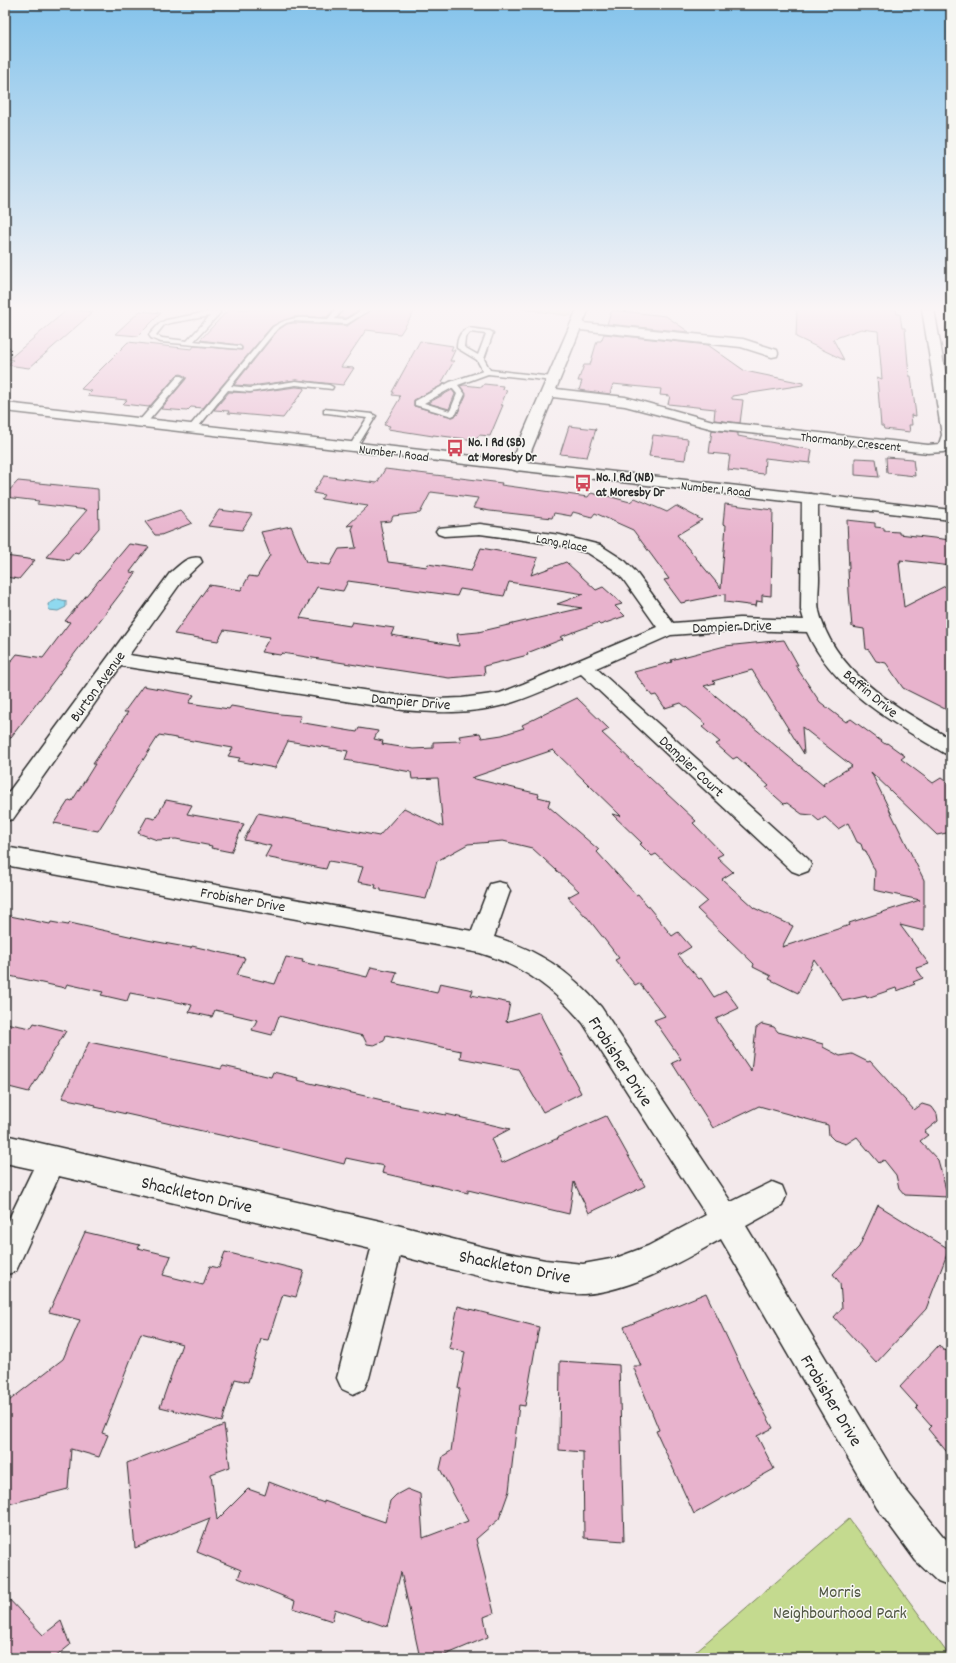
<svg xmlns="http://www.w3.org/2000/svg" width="956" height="1663" font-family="Dekko,sans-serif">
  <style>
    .green { fill: #c4da8f; stroke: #78825d }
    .water { fill: #8fd9ef; stroke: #6793a1 }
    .building { fill: #e8b3cd; stroke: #2b2b2b; fill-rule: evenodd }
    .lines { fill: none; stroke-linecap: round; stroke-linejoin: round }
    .service-casing { stroke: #2b2b2b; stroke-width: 3 }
    .minor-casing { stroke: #2b2b2b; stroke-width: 3 }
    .secondary-casing { stroke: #2b2b2b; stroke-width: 3 }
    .service { fill: #f6f6f2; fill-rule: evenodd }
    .minor { fill: #f6f6f2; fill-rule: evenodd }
    .secondary { fill: #f6f6f2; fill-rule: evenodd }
    .labels { text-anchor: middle; stroke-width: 3; stroke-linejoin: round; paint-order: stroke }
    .far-poi-label { font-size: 13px; font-weight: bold; fill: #2b2b2b; stroke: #f6f6f2; text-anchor: start }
    .far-street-label { font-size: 13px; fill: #2b2b2b; stroke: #f6f6f2 }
    .street-label { font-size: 15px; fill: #2b2b2b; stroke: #f6f6f2 }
    .near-street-label { font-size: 18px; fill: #2b2b2b; stroke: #f6f6f2 }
    .near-park-label { font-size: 18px; fill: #515744; stroke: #f6f6f2 }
  </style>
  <rect width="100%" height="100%" fill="#f3e9eb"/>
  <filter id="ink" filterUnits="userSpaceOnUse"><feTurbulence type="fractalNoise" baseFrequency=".025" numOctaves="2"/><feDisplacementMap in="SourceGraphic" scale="8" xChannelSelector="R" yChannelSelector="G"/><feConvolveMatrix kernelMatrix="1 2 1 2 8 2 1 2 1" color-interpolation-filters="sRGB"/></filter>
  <g filter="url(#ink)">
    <path class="green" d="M523 309H573L570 316Z
      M849 1519 951 1658H688Z"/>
    <path class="water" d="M58 599 66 601V607L58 611 49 610 48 604Z"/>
    <path class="building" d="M68 309 93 312 29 368 7 365 13 360 9 359Z
      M229 309H334L327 317H293L272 326 203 408 191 407 187 411 161 409 186 379V377L181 374 177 375 149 407 123 404 127 400 87 396 92 391 81 389 128 342 192 349 194 346 242 350V347L239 345 200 340Z
      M344 309H360L346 318H338Z
      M372 309H416L400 334 366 330 341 367 354 368 343 385 296 380 250 386 234 385 278 330 287 324 294 323 347 326Z
      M797 309H896L897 314H900L902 328H905L909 376H911L914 399 916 416 911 415 912 425H909L910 432 884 429 883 426H881L877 377 882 379 878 331 861 329 833 339 844 360 796 337Z
      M612 310 666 316 689 332 607 324Z
      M140 311 161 313 138 336 115 334Z
      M604 334 708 345 745 371 803 383V385L732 396V399L743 400 740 423 714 420 715 409 668 404 670 396 660 395 661 389 613 384 610 394 579 390 582 381H578L584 365H590L597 341H601Z
      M420 341 453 346 451 350H455L450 361H454L442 382 446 383 414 400V406L453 417 457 415 466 395 460 386 464 385 482 387 484 384 503 386 502 389 507 390 501 405H503L490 436 479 435 476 440 433 435V436L388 429 390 426 384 425 400 398 399 397 400 396 392 395 394 392H392Z
      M296 387 305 388 283 418 228 413 229 411 214 410 229 392 250 393Z
      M452 390 455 394 449 409 428 403Z
      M569 426 596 429 587 457 560 454Z
      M712 430 738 433V436L812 450 810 463 765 458 764 474 728 470 730 455 709 453Z
      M653 435 688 439 685 460 649 456Z
      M886 457 913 459 915 476 887 473Z
      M855 458 876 459 879 477 855 475Z
      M385 469 502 483 501 485 588 497 591 493 599 495 600 494 630 502 635 498 667 512 676 506 702 520 677 535 721 588 726 525 723 524 725 504 773 510 771 596 762 595V602L757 601 756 606 725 602V594L681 603 664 580 669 579 633 530 595 513 592 517 573 512 571 516 554 513 552 518 490 511 473 508 478 498 431 492 420 513 393 516 391 521 380 522 388 562 427 567 428 564 471 571 481 548 538 558 531 575 566 562 596 590 603 587 622 604 615 606 625 616 600 625 598 623 560 637 563 639 527 653 528 655 484 666 485 675 449 678 376 667 375 668 282 653 280 655 261 652 270 637 224 630 218 641 174 634 209 585 241 590 249 576 257 577 270 555 261 532 291 526 306 562 330 565 339 549 356 548 352 529 354 525 347 526 368 506 321 499 324 495 313 493 324 476 377 483ZM348 581 457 596 460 589 504 596 509 582 584 594 557 604 582 608 478 632 457 634 459 646 391 635 394 628 352 622 350 626 300 618 317 587 343 591Z
      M18 481 98 489 99 528 78 553 75 552 68 560 46 557 87 510 37 504 39 501 5 497V495Z
      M180 510 192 523 161 535H155L145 522Z
      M219 510 252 514 242 530 208 526Z
      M847 520 875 523V527L884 528V531L899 532V534L951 540V566L900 560 901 562H899L904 607 951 583V712L903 688 886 663 876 661 869 650 866 649 864 629 852 627 849 592 848 568H849Z
      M129 544 149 547 130 572 136 573 5 745V669L17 654 43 658 70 622 65 621Z
      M5 556 35 560 19 579 5 577Z
      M784 640 798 665H795L820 702 846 722 851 719 885 744 887 743 905 756 901 759 933 783 941 778 951 785V832L937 835 871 772 924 880V931L900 925 929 964 916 968 923 978 913 982 915 984 897 991 896 988 867 998 866 996 843 1001 814 959 798 993 769 979 771 976 753 967 754 964 697 909 707 901 656 854 652 856 640 844 642 843 612 814 621 816 553 750 471 778 539 794 538 797 550 800 548 806 599 850 597 852 636 895 638 894 672 936 678 932 691 947 678 955 699 979 701 978 714 997 726 991 739 1008 716 1019 751 1071 756 1028 762 1024 774 1027 778 1032 823 1044V1047L840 1056 852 1054 868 1062 870 1061 914 1110 922 1104 932 1107 937 1114 938 1121 924 1132 928 1135 920 1141 938 1160 948 1197 905 1195 899 1188 896 1175 884 1160 879 1163 857 1137 846 1144 834 1140 829 1135 828 1125 759 1106 713 1128 672 1063 681 1059 654 1020 665 1016 639 983 635 985 615 960 619 958 587 917H586L568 897 579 891 532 848 503 841 468 844 437 861 426 899 381 891V889L375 888 376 885 358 882 363 867 329 861 326 869 265 857 271 846 244 840 258 813 379 836 404 808 443 827 438 778 412 779 411 772 345 760 348 751 288 741 275 768 238 761 240 758 228 756 233 748 159 735 98 831 54 823 69 800 72 801 95 764H93L128 712H124L143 686 194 695 189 703 229 709 231 706 280 714 301 716 298 722 357 732 359 728 378 731 374 739 383 741 382 744 413 749 433 748V742L461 741 459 736 480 733 482 738 502 735 524 728 522 725 577 698 609 729 602 733 696 821 693 823 723 854 717 857 733 872 722 879 754 908 793 926 782 947 850 925 849 923 920 900 874 890 875 871 865 850H863L861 844 857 842 848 823 838 829 825 817 819 821 812 815 802 814 787 803 784 804 766 788 769 786 737 757 733 759 716 744 720 742 702 727 706 724 681 703 665 708 656 695 652 696 634 672 672 662 671 660 725 646ZM752 670 804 754 802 727 852 766 823 784 824 786 704 686 715 683 713 681Z
      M166 800 192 805 187 814 244 824 231 852 211 848 212 846 176 839 157 840 138 833 147 817 155 819Z
      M5 915 50 924 51 922 68 925 70 923 147 940 191 948 192 946 245 958 237 975 275 984 286 957 303 960 302 962 367 977 371 967 397 972 393 983 437 993 440 983 473 990 471 995 510 1003 506 1022 539 1012 581 1093 543 1112 518 1069 460 1058 461 1051 386 1035 384 1041 374 1045 367 1044 363 1036 279 1016 272 1035 252 1030 257 1020 215 1010 212 1017 189 1012 192 1005 157 998 130 993 127 1001 101 995 103 992 67 984 65 988 5 975Z
      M5 1023 31 1028 34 1023 66 1031 29 1092 5 1086Z
      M89 1042 221 1069 223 1066 271 1077 273 1072 298 1078 297 1080 382 1100V1102L446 1115V1114L510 1129 491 1139 502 1163 556 1139H558L557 1138 606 1116 645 1186 589 1213 574 1182 569 1214 468 1190V1193L382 1173 384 1166 346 1158 344 1164 230 1136 229 1137 95 1107 96 1105 62 1098Z
      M878 1205 949 1249 926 1309 876 1363 834 1317 842 1308 840 1283 833 1274 859 1247Z
      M85 1232 140 1245 138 1248 171 1256 163 1275 203 1285 210 1266 219 1268 225 1252 304 1271 296 1297 283 1294 268 1340 261 1339 248 1382 235 1379 222 1422 160 1407 182 1344 141 1333 102 1433 108 1435 99 1457 71 1449 68 1489 5 1505V1404L63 1359 80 1320 49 1312Z
      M706 1293 749 1384 773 1428 757 1436 774 1469 694 1514 656 1431 659 1430 633 1366H641L624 1327Z
      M458 1306 539 1327 525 1406 519 1405 509 1491 499 1519 476 1539 494 1613 484 1617 488 1637 438 1658H420L401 1572 387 1627 335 1609 332 1621 293 1608 295 1601 238 1578 241 1570 197 1552 210 1518 135 1548 127 1463 224 1425 230 1467 211 1474 217 1520 248 1489 265 1495 269 1482 324 1503V1501L385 1522 390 1501 396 1495 407 1489 420 1494 423 1538 468 1521 440 1469 443 1456 451 1451 460 1389 458 1388 465 1352 449 1348Z
      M939 1345 943 1350 951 1351V1457L928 1429 931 1426 916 1409 918 1407 900 1387Z
      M560 1361 619 1365 624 1541 584 1538 583 1452 559 1450Z
      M5 1595 43 1635 61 1621 70 1645 54 1658H5Z"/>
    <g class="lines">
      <g class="service-casing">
        <path id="service" d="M336 309H343L335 319 346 320 363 309H371L347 324 294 321 286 323 277 329 231 386 250 388 296 381 329 385 333 387 332 389 296 385 250 392 228 390 195 431H189V427L273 327C292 314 307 318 328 319Z
          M218 310 220 311V313L194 341 239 346 241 347V349L161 342 151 338 149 335 160 323 166 320ZM210 316 187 341 162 338 156 335 164 325 170 323Z
          M469 328 490 331 493 333 484 359 490 370 553 377 557 379 553 381 488 374 458 385 465 394 456 414 452 416 415 405V401L450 382 483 371 477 360 457 348C457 339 460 331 469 328ZM470 332 486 334 478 355 464 347 465 338ZM452 388 457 394 450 411 424 403Z
          M5 346 9 348 7 350 5 351Z
          M178 376H181L185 378 145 425H139V421Z
          M324 409 372 414 376 416 357 447 353 449 349 447 367 418 327 413H324Z"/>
      </g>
      <g class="minor-casing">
        <path id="minor" d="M577 309H589L583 323 743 339 777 350 778 353 777 356 772 357 741 347 580 330 556 389 625 397 713 421 928 445 939 444 942 435 922 309H934L951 405V449L943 452 928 453 713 429 625 406 553 397 525 466 522 469 517 471 512 469 509 466Z
          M810 494 816 496 818 499C818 525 818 552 819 578 819 589 817 601 819 611 834 674 900 709 951 739V755L944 753C893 723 832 689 807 632L740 630 671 635 596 668 808 859 811 865 808 871 800 874 792 871 581 674C556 685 530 698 504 705 470 714 437 713 403 710L121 666 13 819 5 821V797L170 573C179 566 187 555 200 558L202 562 182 581 129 655 403 696 437 699 462 698 500 693 523 684 657 627 623 579 613 569 588 553 559 545 480 534 444 536 438 534 436 531 438 528 480 524 560 535 600 545 625 561 635 571 673 623 740 618 804 620 801 610 802 499 804 496Z
          M5 847 472 931 490 884 498 882 506 884 510 891 494 937C539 950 570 972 601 1007L731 1202 772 1182 782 1186 786 1196 782 1206 746 1226 901 1484 942 1535 951 1544V1587L938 1582 916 1561 877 1508 721 1239C680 1262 631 1291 584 1294 566 1295 546 1290 529 1287 486 1279 443 1267 400 1256L369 1378 364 1389 353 1394 342 1389 337 1378 371 1249 59 1176 16 1271 5 1275V1227L33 1169 5 1163V1135L389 1223 503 1252 545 1260 583 1264 616 1258 648 1246 706 1215 583 1023C553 988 525 967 480 953L5 865Z"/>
      </g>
      <g class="secondary-casing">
        <path id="secondary" d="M5 403 951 510V520L5 411Z"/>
      </g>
      <use href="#service" class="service"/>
      <use href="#minor" class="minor"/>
      <use href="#secondary" class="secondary"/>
    </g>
  </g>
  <linearGradient id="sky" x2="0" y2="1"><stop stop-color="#84c3eb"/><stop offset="0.57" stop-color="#faf5f6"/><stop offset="1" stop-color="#faf5f6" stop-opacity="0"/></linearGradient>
  <rect width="956" height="542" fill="url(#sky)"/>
  <defs>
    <g id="bus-bare" transform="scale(1.38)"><path d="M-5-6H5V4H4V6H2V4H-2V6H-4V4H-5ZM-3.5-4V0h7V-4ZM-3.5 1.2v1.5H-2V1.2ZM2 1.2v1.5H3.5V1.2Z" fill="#d1495b" stroke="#f6f6f2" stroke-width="2.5" paint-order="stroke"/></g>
  </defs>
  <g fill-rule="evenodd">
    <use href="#bus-bare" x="455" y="448"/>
    <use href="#bus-bare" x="583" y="483"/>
  </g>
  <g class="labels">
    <g class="far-poi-label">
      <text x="468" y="446">No. 1 Rd (SB)<tspan x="468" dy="15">at Moresby Dr</tspan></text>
      <text x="596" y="481">No. 1 Rd (NB)<tspan x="596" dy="15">at Moresby Dr</tspan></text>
    </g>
    <g class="far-street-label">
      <text transform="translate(851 441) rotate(6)" y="5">Thormanby Crescent</text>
      <text transform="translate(394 452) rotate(7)" y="5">Number 1 Road</text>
      <text transform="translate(716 488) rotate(6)" y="5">Number 1 Road</text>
      <text transform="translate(562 542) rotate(11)" y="5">Lang Place</text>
    </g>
    <g class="street-label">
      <text transform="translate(732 626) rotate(-2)" y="5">Dampier Drive</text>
      <text transform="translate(97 686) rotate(-54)" y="5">Burton Avenue</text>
      <text transform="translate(871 693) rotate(40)" y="5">Baffin Drive</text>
      <text transform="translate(411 701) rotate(5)" y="5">Dampier Drive</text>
      <text transform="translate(692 766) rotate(43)" y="5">Dampier Court</text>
      <text transform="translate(243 899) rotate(10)" y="5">Frobisher Drive</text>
    </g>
    <g class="near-street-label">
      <text transform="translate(621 1061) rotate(57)" y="6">Frobisher Drive</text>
      <text transform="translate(197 1194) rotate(13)" y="6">Shackleton Drive</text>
      <text transform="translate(515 1266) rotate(11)" y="6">Shackleton Drive</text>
      <text transform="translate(832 1400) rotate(59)" y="6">Frobisher Drive</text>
    </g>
    <g class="near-park-label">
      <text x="840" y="1597">Morris<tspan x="840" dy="21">Neighbourhood Park</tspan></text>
    </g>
  </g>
  <rect width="956" height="1663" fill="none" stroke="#f6f6f2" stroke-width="20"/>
  <rect x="10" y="10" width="936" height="1643" fill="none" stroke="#2b2b2b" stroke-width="1.5" filter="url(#ink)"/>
</svg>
